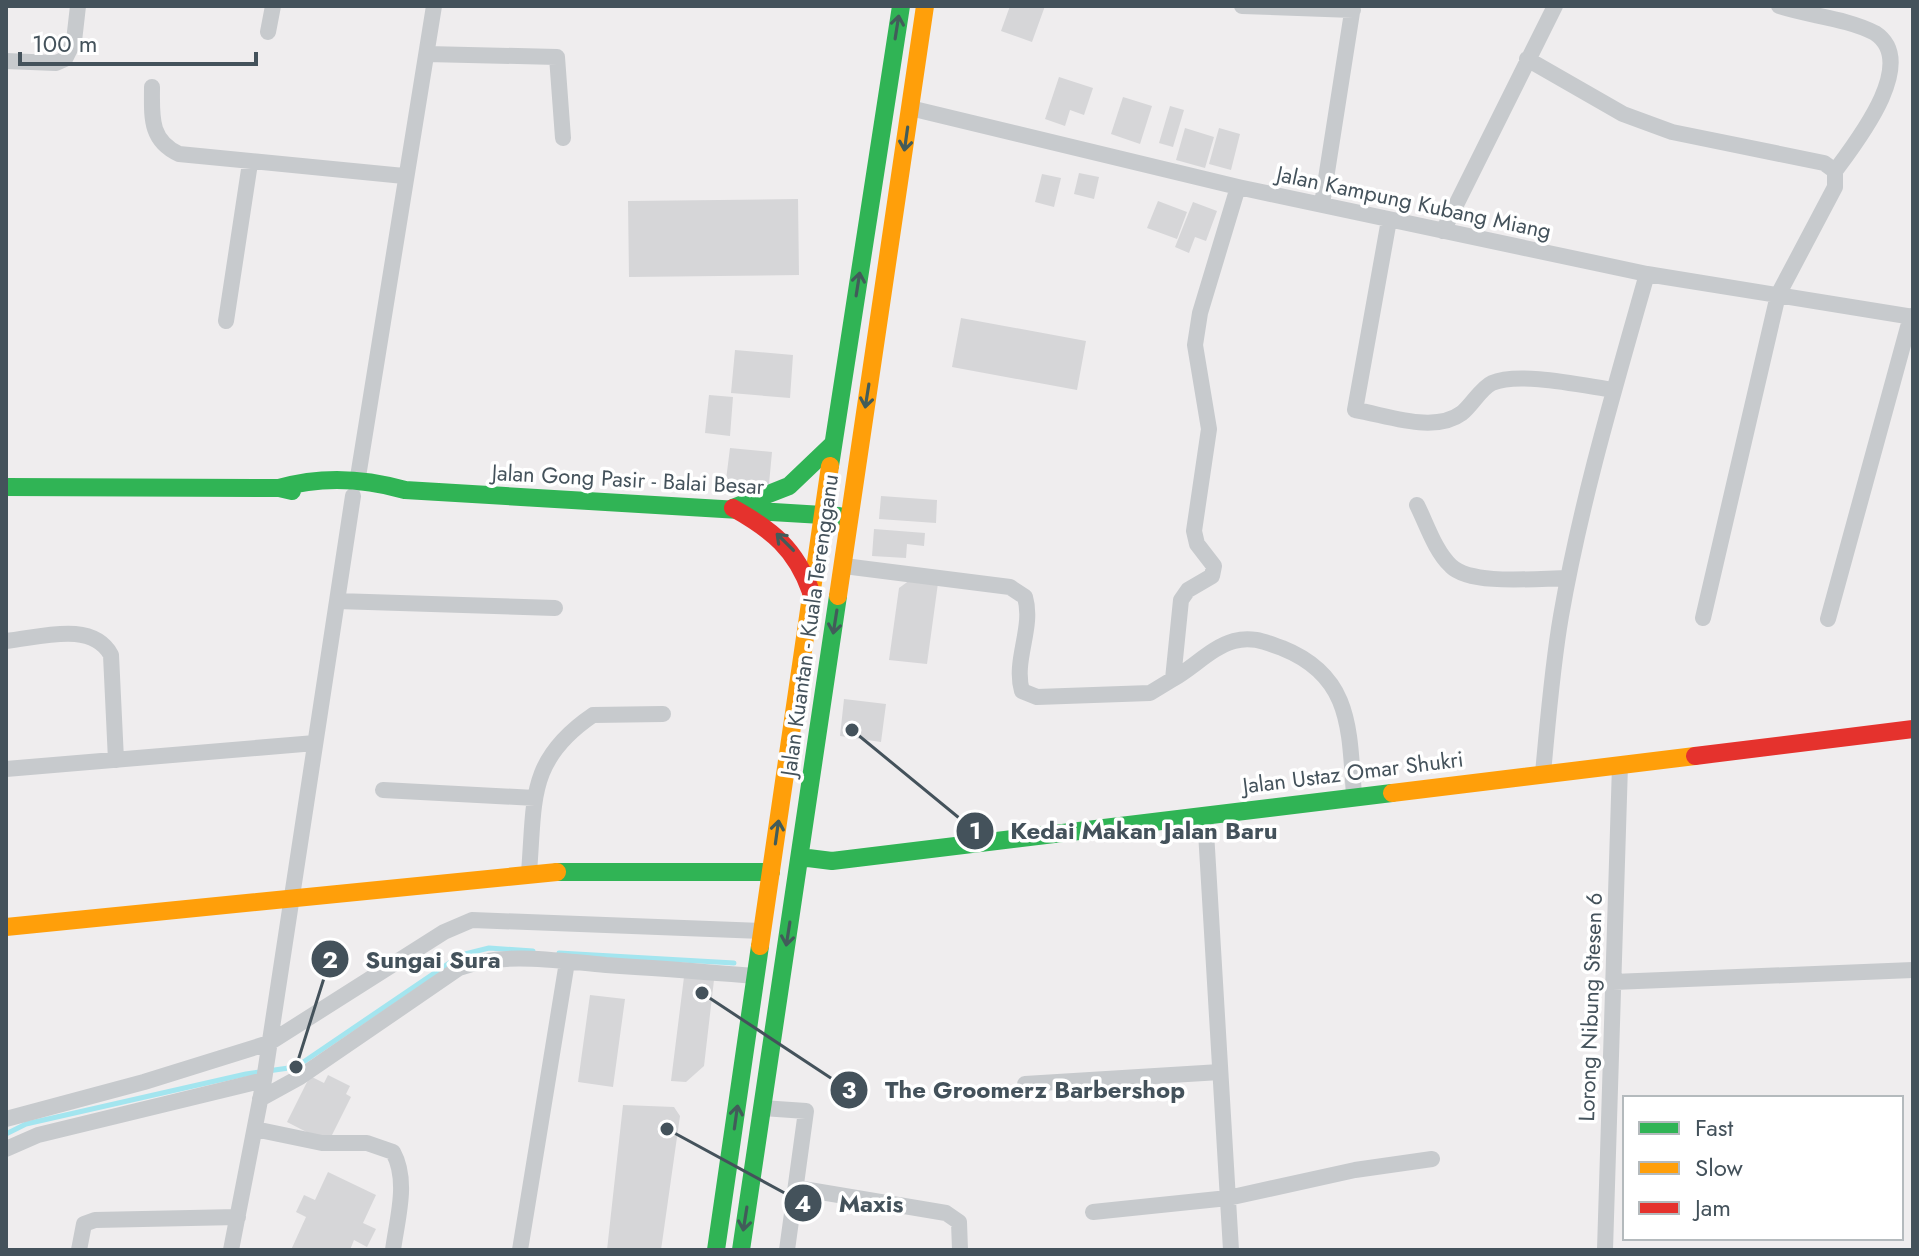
<svg xmlns="http://www.w3.org/2000/svg" width="1919" height="1256" font-family="Jost,sans-serif">
  <style>
    .lines { fill: none; stroke-linecap: round; stroke-linejoin: round }
    .stream { stroke: #a3e5ef; stroke-width: 5 }
    .building { fill: #d6d6d8 }
    .street { stroke: #c7cacd; stroke-width: 16 }
    .fast { stroke: #30b455; stroke-width: 18 }
    .slow { stroke: #ff9f0a; stroke-width: 18 }
    .jam { stroke: #e5322d; stroke-width: 18 }
    .oneway { stroke: #425c5a }
    .labels { text-anchor: middle; stroke-width: 7; stroke-linejoin: round; paint-order: stroke }
    .street-label { font-size: 22px; fill: #44525b; stroke: #fff }
    .leader { fill: none; stroke: #44525b; stroke-width: 3 }
    .callout-dot { fill: #44525b; stroke: #fff; stroke-width: 3 }
    .mark-label { font-size: 24px; text-anchor: middle; font-weight: bold; fill: #fff }
    .callout-label { font-size: 24px; text-anchor: middle; font-weight: bold; fill: #44525b; stroke: #fff; stroke-width: 7; stroke-linejoin: round; paint-order: stroke }
  </style>
  <rect width="100%" height="100%" fill="#efedee"/>
  <g class="lines">
    <path class="stream" d="M559 953 734 963
      M6 1134 26 1124 246 1074 296 1067 461 955 489 948 533 951"/>
  </g>
  <path class="building" d="M1010 6H1045L1032 42 1001 31Z
    M1059 77 1093 88 1084 115 1070 110 1065 126 1045 119Z
    M1123 97 1152 106 1140 144 1111 134Z
    M1170 106 1184 110 1173 147 1159 143Z
    M1185 128 1214 137 1205 168 1176 160Z
    M1219 128 1240 134 1231 170 1209 164Z
    M1079 173 1099 177 1094 199 1074 194Z
    M1042 174 1061 178 1054 207 1035 202Z
    M798 199 799 275 629 277 628 201Z
    M1158 201 1187 212 1177 239 1147 228Z
    M1193 202 1217 211 1206 241 1195 237 1189 253 1175 247Z
    M961 318 1086 341 1077 390 952 367Z
    M735 350 793 355 790 398 731 393Z
    M709 395 733 397 730 436 705 433Z
    M730 448 772 452 769 484 726 480Z
    M881 496 937 500 936 523 879 519Z
    M874 529 925 533 924 546 907 544 906 558 872 556Z
    M910 580 938 583 927 664 889 660 899 588Z
    M844 699 886 704 881 742 840 736Z
    M684 977 714 980 704 1066 686 1082 671 1081Z
    M590 995 625 999 613 1087 578 1082Z
    M328 1075 350 1086 346 1094 351 1097 328 1143 287 1122 310 1076 324 1083Z
    M623 1105 674 1107 680 1116 661 1250H607Z
    M328 1172 376 1195 363 1223 376 1229 367 1247 354 1240 350 1250H291L306 1217 296 1212 304 1195 315 1200Z"/>
  <g class="lines">
    <path class="street" d="M1242 6 1353 10
      M1779 6C1809 16 1846 18 1875 33 1919 62 1858 140 1835 171
      M268 32 273 6
      M427 54 557 57 563 138
      M1527 59 1623 114 1672 132 1824 163 1835 171V187L1778 295 1703 618
      M6 61 56 63 65 59 74 41 78 6
      M152 87C152 116 149 140 179 154L404 176
      M910 108 1238 187 1647 274 1913 317
      M1322 204 1353 6
      M1389 220 1355 410C1387 415 1434 434 1462 413 1472 405 1481 388 1492 383 1519 371 1585 386 1614 390
      M1443 231 1555 6
      M226 321 250 163
      M357 483 434 6
      M1417 505C1427 525 1435 551 1451 566 1471 586 1540 578 1568 578
      M844 566 1010 587 1025 597C1034 628 1013 660 1022 691L1037 697 1150 693 1173 679 1181 600 1188 590 1212 576 1214 566 1197 544 1194 531 1209 429 1195 345 1200 313 1238 187
      M337 601 555 608
      M1828 619 1911 316
      M6 641C39 638 92 620 111 655L116 760
      M1173 679C1193 668 1212 647 1234 641 1252 636 1265 642 1282 648 1352 676 1349 729 1354 795
      M6 769 315 743
      M1543 773C1548 721 1552 668 1561 616 1581 501 1615 387 1647 274
      M383 790 535 798
      M1205 815 1231 1250
      M529 872C535 800 527 760 593 715L663 714
      M1613 982 1913 970
      M1025 1084 1220 1072
      M260 1099 300 1077 459 968C505 951 558 961 606 965 656 968 706 972 755 976
      M762 1108 806 1111 787 1250
      M6 1119 144 1082 269 1043 444 932 472 920 762 931
      M255 1129 322 1143H367L393 1152C409 1181 397 1219 393 1250
      M6 1149 38 1135 264 1080
      M797 1188 946 1213 959 1222 960 1250
      M1093 1212 1228 1198 1355 1170 1432 1159
      M79 1250 84 1224 95 1220 238 1217
      M231 1250 264 1080 353 496
      M520 1250 567 962
      M1605 1250 1620 765"/>
    <path class="fast" d="M830 466 901 6
      M6 487 279 488 292 491
      M279 488C321 476 363 478 405 490L839 516
      M733 508 789 486 833 444
      M800 857 832 861 1392 793
      M557 872H771
      M716 1250 760 946
      M741 1250 838 596"/>
    <path class="slow" d="M838 596 925 6
      M1392 793 1695 756
      M6 927 557 872
      M760 946 830 466"/>
    <path class="jam" d="M733 508C772 530 796 549 811 592
      M1695 756 1913 729"/>
  </g>
  <defs><path id="oneway-shaft" d="M-6 0H5M1.5-3L5.5 0L1.5 3" fill="none" stroke-width="1.6" stroke-linecap="round" stroke-linejoin="round" transform="scale(2)"/></defs>
  <g class="oneway">
    <use href="#oneway-shaft" transform="translate(897 27) rotate(-81)"/>
    <use href="#oneway-shaft" transform="translate(906 139) rotate(98)"/>
    <use href="#oneway-shaft" transform="translate(858 284) rotate(-81)"/>
    <use href="#oneway-shaft" transform="translate(867 396) rotate(99)"/>
    <use href="#oneway-shaft" transform="translate(785 542) rotate(-135)"/>
    <use href="#oneway-shaft" transform="translate(835 622) rotate(99)"/>
    <use href="#oneway-shaft" transform="translate(777 832) rotate(-82)"/>
    <use href="#oneway-shaft" transform="translate(788 934) rotate(99)"/>
    <use href="#oneway-shaft" transform="translate(736 1117) rotate(-82)"/>
    <use href="#oneway-shaft" transform="translate(745 1219) rotate(99)"/>
  </g>
  <g class="labels">
    <g class="street-label">
      <text transform="translate(1414 202) rotate(12)" y="8">Jalan Kampung Kubang Miang</text>
      <text transform="translate(628 479) rotate(3)" y="8">Jalan Gong Pasir - Balai Besar</text>
      <text transform="translate(809 625) rotate(-82)" y="8">Jalan Kuantan - Kuala Terengganu</text>
      <text transform="translate(1353 772) rotate(-7)" y="8">Jalan Ustaz Omar Shukri</text>
      <text transform="translate(1590 1007) rotate(-88)" y="8">Lorong Nibung Stesen 6</text>
    </g>
  </g>
  <path class="leader" d="M852 730L975 831M296 1067L330 959M702 993L849 1090M667 1129L803 1203"/>
  <g class="callout-dot">
    <circle cx="852" cy="730" r="8"/>
    <circle cx="296" cy="1067" r="8"/>
    <circle cx="702" cy="993" r="8"/>
    <circle cx="667" cy="1129" r="8"/>
    <circle cx="975" cy="831" r="20"/>
    <circle cx="330" cy="959" r="20"/>
    <circle cx="849" cy="1090" r="20"/>
    <circle cx="803" cy="1203" r="20"/>
  </g>
  <g class="mark-label">
    <text x="975" y="839">1</text>
    <text x="330" y="968">2</text>
    <text x="849" y="1098">3</text>
    <text x="803" y="1212">4</text>
  </g>
  <g class="callout-label">
    <text x="1144" y="839">Kedai Makan Jalan Baru</text>
    <text x="433" y="968">Sungai Sura</text>
    <text x="1035" y="1098">The Groomerz Barbershop</text>
    <text x="871" y="1212">Maxis</text>
  </g>
  <rect width="1919" height="1256" fill="none" stroke="#44525b" stroke-width="16"/>
  <rect x="1623" y="1096" width="280" height="144" fill="#ffffff" stroke="#b4babd" stroke-width="2"/>
  <rect x="1639" y="1122" width="40" height="12" fill="#30b455" stroke="#b4babd" stroke-width="2"/>
  <text x="1695" y="1136" font-size="24" fill="#44525b">Fast</text>
  <rect x="1639" y="1162" width="40" height="12" fill="#ff9f0a" stroke="#b4babd" stroke-width="2"/>
  <text x="1695" y="1176" font-size="24" fill="#44525b">Slow</text>
  <rect x="1639" y="1202" width="40" height="12" fill="#e5322d" stroke="#b4babd" stroke-width="2"/>
  <text x="1695" y="1216" font-size="24" fill="#44525b">Jam</text>
  <path d="M20 52v12h236v-12" fill="none" stroke="#44525b" stroke-width="4"/>
  <text x="32" y="52" font-size="24" fill="#44525b" stroke="#ffffff" stroke-width="6" paint-order="stroke">100 m</text>
</svg>
